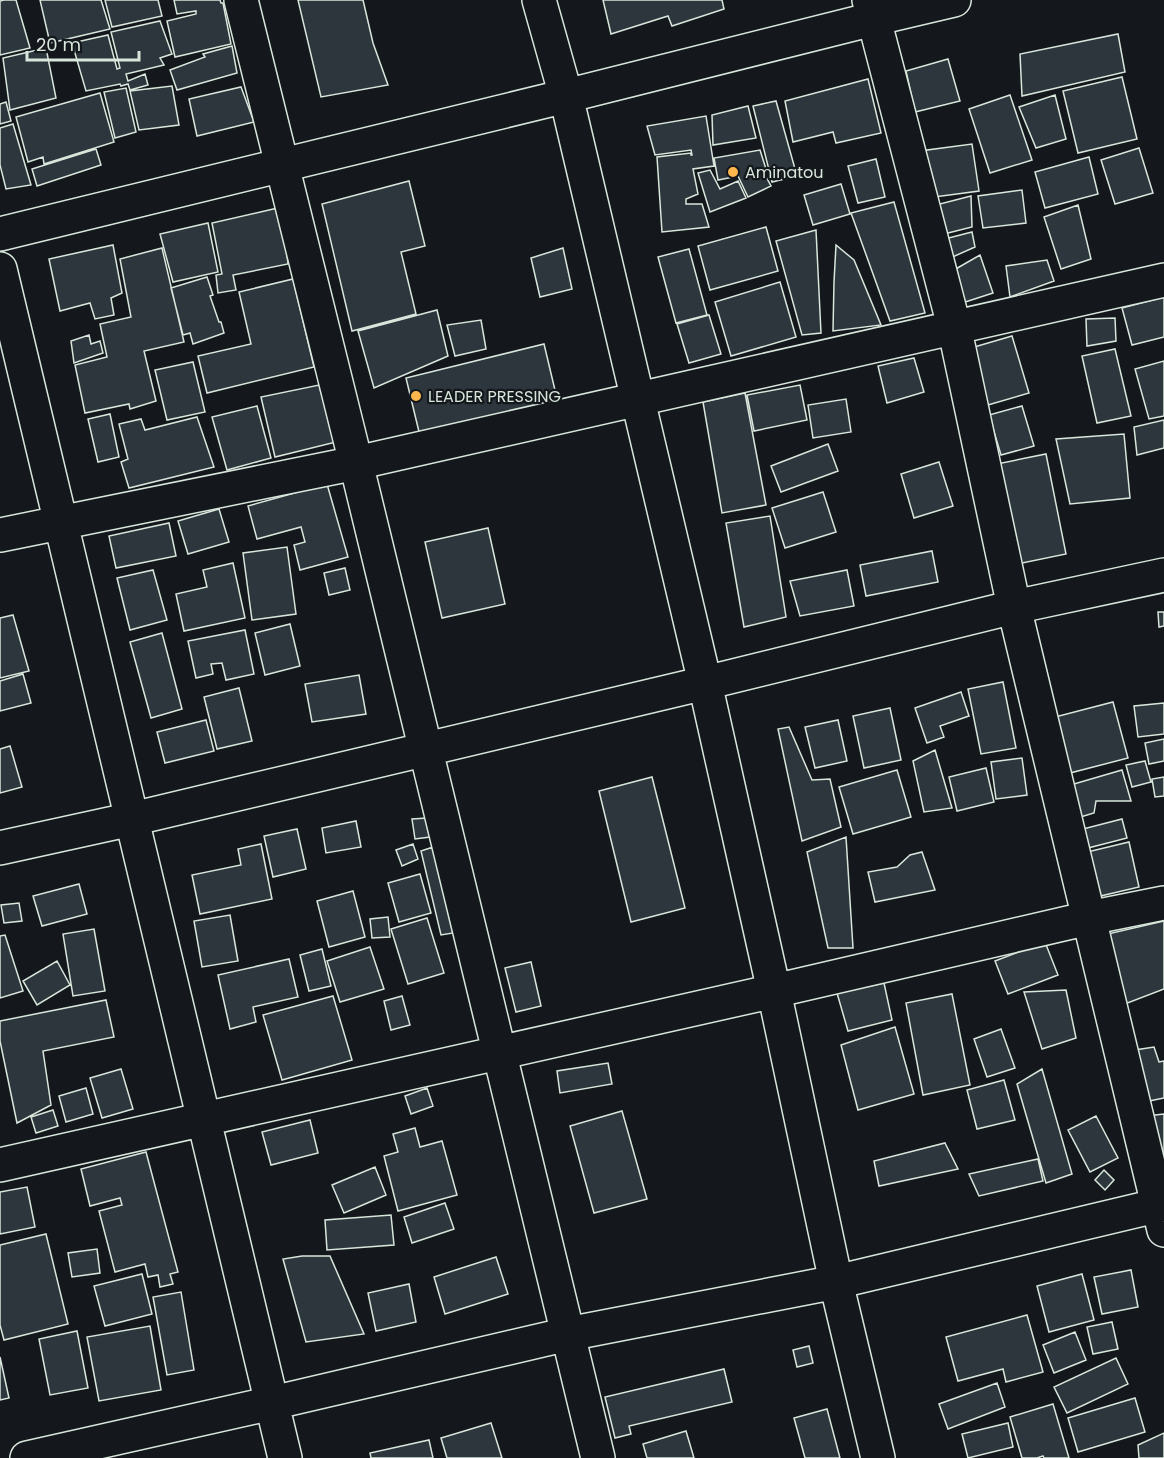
<svg xmlns="http://www.w3.org/2000/svg" width="1164" height="1458" font-family="Poppins,sans-serif">
  <style>
    .building { fill: #2c363c; stroke: #d8e6dc; stroke-width: 1.5 }
    .lines { fill: none; stroke-linecap: round; stroke-linejoin: round }
    .minor-casing { stroke: #d8e6dc; stroke-width: 36 }
    .minor { stroke: #14181c; stroke-width: 33 }
    .poi-dot { fill: #ffb74d; stroke: #14181c; stroke-width: 2 }
    .labels { text-anchor: middle; stroke-width: 4.5; stroke-linejoin: round; paint-order: stroke }
    .poi-label { font-size: 16px; fill: #d8e6dc; stroke: #14181c; text-anchor: start }
  </style>
  <rect width="100%" height="100%" fill="#14181c"/>
  <path class="building" d="M4 0H16L30 48 0 55V1Z
    M40 0H101L110 29 50 43Z
    M105 0H158L162 16 112 27Z
    M174 0H220L221 3H223L231 44 175 57 167 21 196 14V11L177 14Z
    M298 0H363L373 43 388 85 321 97Z
    M603 0H722L724 9 672 26 668 16 611 34Z
    M160 21 172 54 160 58 164 65 126 74 128 81 145 74 148 85 130 90 128 84 121 86 120 84 86 91 72 43 108 35 117 69 120 68 111 32Z
    M1118 34 1125 72 1022 96 1020 54Z
    M232 46 237 73 177 90 170 70 205 57 203 54Z
    M46 48 56 98 10 110 3 58Z
    M948 59 960 101 915 112 906 71Z
    M1122 77 1137 139 1078 153 1063 91Z
    M868 79 881 133 836 143 833 132 793 142 785 101Z
    M172 86 179 125 139 130 130 91Z
    M241 87 254 122 197 136 189 99Z
    M126 88 136 132 115 138 104 92Z
    M100 93 114 142 44 164 43 157 28 162 16 117Z
    M1010 95 1032 160 990 173 969 109Z
    M1055 95 1066 139 1036 148 1019 107Z
    M776 101 797 176 772 182 753 106Z
    M6 102 11 121 0 124V104Z
    M748 106 756 138 713 145 712 115Z
    M706 116 714 166 693 169 698 194 686 199V204H702L709 227 662 232 657 157 691 153V155H692L691 150 655 155 647 126Z
    M13 124 31 185 6 189 0 165V128Z
    M972 144 979 191 927 198 920 151Z
    M1139 148 1153 193 1115 204 1101 160Z
    M96 149 101 165 37 186 32 169Z
    M760 150 766 169 763 171 771 186 748 197 738 176 718 180 714 158Z
    M1089 157 1098 194 1045 208 1035 172Z
    M876 159 885 197 858 203 848 166Z
    M710 170 720 189 738 181 746 198 710 212 698 173Z
    M409 181 425 246 401 252 416 314 352 331 322 204Z
    M841 184 850 214 813 225 804 195Z
    M1022 190 1026 223 983 228 978 196Z
    M971 196 972 227 936 236 932 206Z
    M894 202 925 313 890 321 851 213Z
    M1078 205 1091 259 1061 269 1044 217Z
    M282 207 288 264 233 275 236 290 218 293 216 275 222 274 212 223Z
    M208 223 218 272 173 282 160 234Z
    M766 227 778 271 710 290 698 246Z
    M816 230 821 333 802 335 776 241Z
    M972 232 975 247 939 263 933 242Z
    M113 245 122 293 111 298 114 315 95 319 90 303 60 311 49 259Z
    M836 245 854 260 881 325 833 331 834 282Z
    M162 248 184 342 144 351 156 401 130 409 129 404 85 413 75 365 107 357 100 324 131 317 120 259Z
    M563 248 572 289 540 297 531 258Z
    M689 249 707 315 676 323 658 257Z
    M980 255 993 293 953 306 947 274Z
    M1047 260 1054 281 1010 297 1006 266Z
    M207 277 213 295 210 296 219 322H221L224 333 193 344 190 333 183 335 171 288Z
    M293 279 314 367 207 393 198 356 251 344 239 292Z
    M780 282 796 337 731 356 715 302Z
    M1164 297V337L1132 345 1122 308Z
    M437 310 448 356 374 388 358 331Z
    M709 315 721 354 689 363 677 324Z
    M1115 318 1116 341 1087 346 1086 319Z
    M481 320 486 349 455 356 447 325Z
    M89 335 91 344 100 341 103 353 74 363 71 341Z
    M1012 336 1029 393 981 407 964 350Z
    M544 344 559 407 421 440 406 378Z
    M1115 349 1131 416 1097 423 1082 356Z
    M914 358 924 392 887 403 878 366Z
    M1164 361V416L1149 419 1135 369Z
    M193 362 205 412 167 420 155 370Z
    M319 385 336 442 275 457 261 397Z
    M800 385 807 420 754 431 747 395Z
    M745 393 766 505 722 513 703 402Z
    M846 399 851 432 813 438 808 405Z
    M257 406 271 458 227 470 212 417Z
    M1022 406 1034 446 1001 455 989 415Z
    M110 414 119 457 98 462 88 419Z
    M197 417 214 467 129 488 121 462 128 459 119 424 141 419 145 430Z
    M1164 420V448L1137 455 1134 427Z
    M1124 434 1130 498 1070 504 1056 439Z
    M828 444 838 471 781 492 771 466Z
    M1046 454 1066 554 1007 566 987 466Z
    M939 462 953 506 914 518 901 474Z
    M327 484 348 557 300 570 294 545 305 542 301 527 257 539 248 506Z
    M823 492 836 532 785 548 772 508Z
    M219 509 229 542 188 554 178 521Z
    M770 516 786 617 744 627 726 523Z
    M169 523 176 556 116 568 109 536Z
    M488 528 505 604 442 618 425 542Z
    M287 547 296 614 252 620 243 553Z
    M932 551 938 582 866 596 860 565Z
    M233 563 245 618 184 631 176 594 207 587 203 570Z
    M345 568 350 590 329 595 324 573Z
    M153 570 167 620 130 630 117 578Z
    M847 570 854 606 800 616 790 581Z
    M1158 612H1164V626L1159 627Z
    M13 615 29 671 0 678V618Z
    M290 624 300 666 265 675 255 633Z
    M245 630 254 674 226 680 222 663 211 664 213 674 196 678 188 641Z
    M162 633 182 709 151 718 130 642Z
    M23 674 31 703 0 711V681Z
    M359 675 366 714 312 722 305 684Z
    M1003 682 1016 748 981 754 968 689Z
    M239 688 252 741 217 749 204 697Z
    M961 692 969 716 940 726 944 737 927 743 915 708Z
    M1113 702 1128 758 1070 773 1055 717Z
    M1164 703V734L1138 737 1134 706Z
    M890 708 901 760 864 768 853 716Z
    M206 720 214 751 165 763 157 732Z
    M838 720 847 761 815 768 805 727Z
    M789 727 812 780 830 779 841 827 802 841 778 729Z
    M1164 739V761L1149 764 1145 743Z
    M10 746 22 787 0 793V749Z
    M935 750 952 808 924 812 913 761Z
    M1022 758 1027 795 996 799 991 762Z
    M1145 761 1151 782 1132 787 1126 765Z
    M986 768 994 802 957 811 949 777Z
    M897 770 911 817 853 834 839 787Z
    M1122 770 1131 801H1096L1094 813 1077 818 1067 786Z
    M652 777 685 908 631 922 599 791Z
    M1164 777V796L1155 797 1152 779Z
    M427 818 430 837 415 839 412 819Z
    M1122 819 1127 838 1088 848 1083 829Z
    M356 821 361 847 326 853 322 828Z
    M297 829 306 869 273 877 264 836Z
    M846 837 853 948H828L807 852Z
    M1129 842 1139 887 1092 898 1083 853Z
    M261 844 272 899 200 914 192 875 241 865 238 849Z
    M413 844 418 859 402 866 396 850Z
    M433 847 453 933 441 935 421 851Z
    M922 852 935 890 875 902 868 872 897 867 910 855Z
    M420 874 431 913 399 922 388 883Z
    M79 884 87 914 42 926 33 896Z
    M353 891 365 937 329 947 317 901Z
    M19 903 22 921 4 923 1 905Z
    M230 915 238 961 202 967 194 921Z
    M388 917 390 937 372 938 370 919Z
    M427 918 444 973 408 984 391 929Z
    M1164 921V989L1117 1007 1099 936Z
    M94 929 105 991 73 996 63 934Z
    M5 935 23 991 0 998V936Z
    M1045 942 1058 975 1008 994 995 961Z
    M370 947 384 989 340 1002 327 961Z
    M322 949 331 986 309 991 300 955Z
    M289 959 298 997 253 1007 256 1022 230 1029 218 975Z
    M57 961 70 985 37 1005 23 981Z
    M531 962 541 1006 516 1012 505 968Z
    M884 983 892 1020 848 1031 837 993Z
    M1066 990 1076 1038 1042 1049 1024 992Z
    M952 994 970 1085 923 1095 906 1003Z
    M333 996 352 1060 282 1080 263 1015Z
    M402 996 410 1025 391 1030 384 1001Z
    M106 1000 114 1037 43 1051 51 1105 17 1123 0 1041V1021Z
    M895 1027 914 1094 858 1110 841 1045Z
    M1001 1029 1015 1068 987 1077 974 1039Z
    M1154 1047 1159 1062 1164 1061V1098L1139 1103 1135 1050Z
    M608 1063 612 1084 560 1093 557 1071Z
    M121 1069 133 1109 102 1118 90 1078Z
    M1042 1069 1072 1174 1046 1183 1017 1084Z
    M1004 1080 1015 1120 977 1129 967 1090Z
    M86 1088 93 1114 66 1122 59 1096Z
    M427 1088 433 1106 411 1114 405 1096Z
    M53 1110 58 1126 36 1133 31 1117Z
    M622 1111 647 1199 594 1213 570 1126Z
    M1164 1114V1155L1159 1157 1147 1116Z
    M1096 1116 1118 1158 1090 1172 1068 1130Z
    M310 1120 318 1153 271 1165 262 1132Z
    M415 1128 420 1147 442 1141 457 1195 398 1211 384 1156 398 1152 393 1134Z
    M945 1143 958 1169 879 1186 874 1161Z
    M146 1152 178 1272 170 1274 173 1284 160 1287 158 1275 148 1277 145 1264 115 1272 99 1211 122 1205 120 1198 90 1206 81 1169Z
    M1038 1159 1043 1181 979 1196 969 1174Z
    M375 1167 386 1195 344 1213 332 1185Z
    M1104 1170 1114 1180 1105 1190 1095 1180Z
    M27 1187 35 1227 0 1234V1192Z
    M445 1203 454 1229 412 1243 404 1217Z
    M391 1215 394 1245 327 1250 325 1220Z
    M46 1234 68 1324 4 1340 0 1325V1245Z
    M97 1249 100 1273 72 1277 68 1253Z
    M302 1256H330L364 1334 306 1342 283 1259Z
    M496 1257 508 1294 445 1314 434 1277Z
    M1131 1270 1138 1307 1102 1314 1094 1277Z
    M142 1274 152 1314 105 1326 94 1286Z
    M1082 1274 1094 1320 1049 1332 1037 1286Z
    M409 1284 416 1322 376 1331 368 1293Z
    M181 1292 194 1370 167 1375 153 1297Z
    M1027 1315 1043 1372 1006 1382 1003 1369 958 1381 946 1337Z
    M1112 1322 1118 1349 1093 1354 1087 1327Z
    M150 1326 161 1390 99 1401 87 1337Z
    M77 1331 88 1388 50 1395 39 1339Z
    M1075 1332 1086 1360 1054 1373 1043 1345Z
    M809 1346 813 1363 797 1367 793 1350Z
    M0 1357 9 1398 0 1400Z
    M1116 1358 1128 1384 1067 1413 1054 1387Z
    M724 1369 732 1402 629 1426 631 1434 615 1438 605 1397Z
    M997 1383 1005 1407 948 1429 939 1404Z
    M1135 1398 1145 1432 1078 1452 1068 1418Z
    M1053 1404 1069 1458H1044L1043 1456 1037 1458H1022L1010 1417Z
    M827 1409 840 1458H805L794 1418Z
    M491 1423 502 1458H447L441 1438Z
    M1008 1423 1013 1447 968 1458 962 1434Z
    M686 1431 694 1458H647L643 1444Z
    M1164 1433V1458H1139L1138 1445Z
    M429 1440 433 1458H371L370 1453Z"/>
  <g class="lines">
    <g class="minor-casing">
      <path id="minor" d="M241 0 356 463 598 1458
        M539 0 566 96 705 683 774 991 836 1282 878 1458
        M869 0 954 326 1014 607 1164 1230
        M0 234 566 96 873 19 954 0
        M0 269 285 1458
        M0 535 356 463 1164 280
        M0 848 132 819 705 683 1014 607 1164 575
        M0 1165 774 991 1089 918 1164 903
        M27 1458 272 1403 568 1334 836 1282 1164 1204"/>
    </g>
    <use href="#minor" class="minor"/>
  </g>
  <g class="poi-dot">
    <circle cx="733" cy="172" r="6"/>
    <circle cx="416" cy="396" r="6"/>
  </g>
  <g class="labels">
    <g class="poi-label">
      <text x="745" y="178">Aminatou</text>
      <text x="428" y="402">LEADER PRESSING</text>
    </g>
  </g>
  <path d="M27 51v9h112v-9" fill="none" stroke="#d8e6dc" stroke-width="3"/>
  <text x="36" y="51" font-size="18" fill="#d8e6dc" stroke="#14181c" stroke-width="4.5" paint-order="stroke">20 m</text>
</svg>
